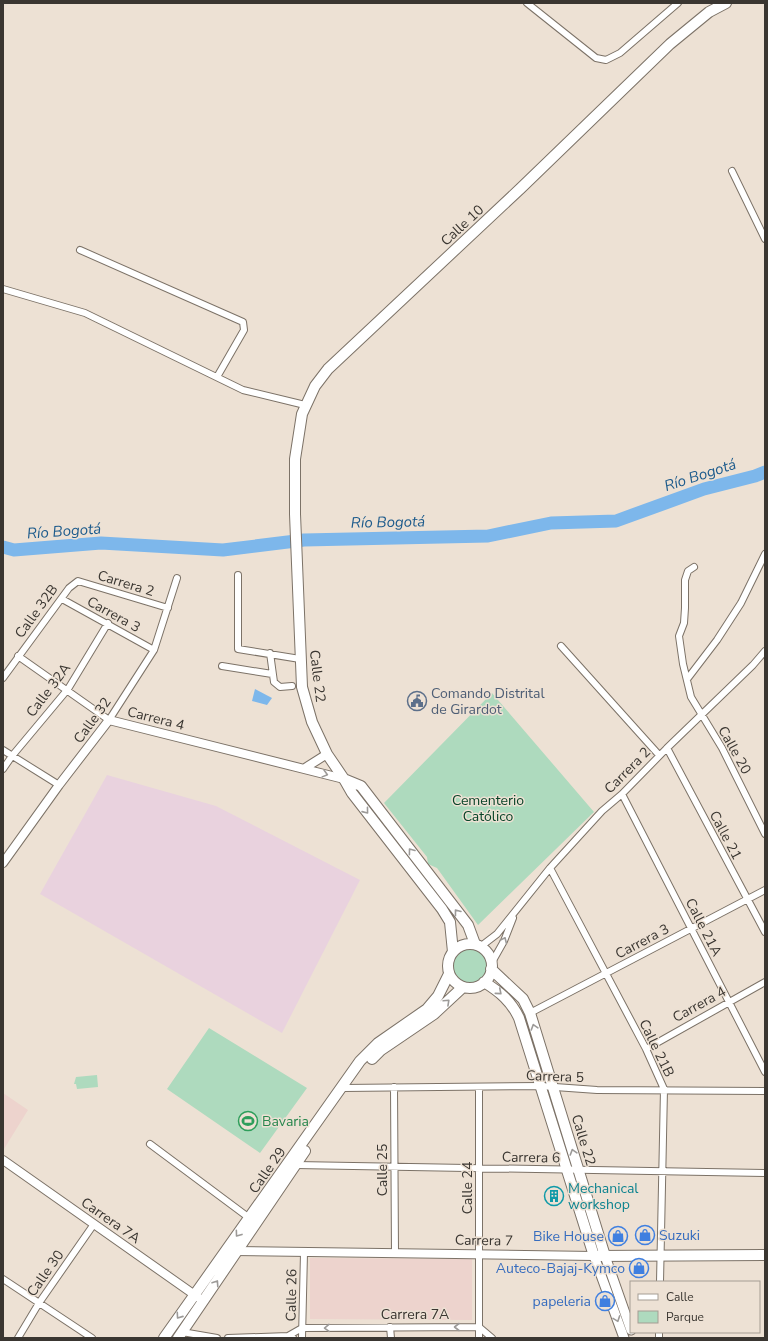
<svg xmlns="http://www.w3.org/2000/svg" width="768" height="1341" font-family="'Nunito Sans',sans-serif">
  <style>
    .industrial { fill: #e9d2de }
    .education { fill: #edd3cd }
    .green { fill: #aedabe }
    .water { fill: #7db7eb }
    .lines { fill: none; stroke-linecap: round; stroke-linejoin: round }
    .river { stroke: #7db7eb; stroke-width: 13 }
    .minor-casing { stroke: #7c7267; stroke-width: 8 }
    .tertiary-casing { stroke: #7c7267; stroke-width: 10 }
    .secondary-casing { stroke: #7c7267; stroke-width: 11 }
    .primary-casing { stroke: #7c7267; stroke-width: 12 }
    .minor { stroke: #fff; stroke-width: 6 }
    .tertiary { stroke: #fff; stroke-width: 8 }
    .secondary { stroke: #fff; stroke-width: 9 }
    .primary { stroke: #fff; stroke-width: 10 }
    .oneway { stroke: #9c9a98 }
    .labels { text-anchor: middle; stroke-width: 3; stroke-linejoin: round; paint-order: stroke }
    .street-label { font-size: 14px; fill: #3a3631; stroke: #ede1d4 }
    .service-label { font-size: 14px; fill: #4e5e75; stroke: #ede1d4; text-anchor: start }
    .park-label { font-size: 14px; fill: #084428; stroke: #ede1d4 }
    .leisure-label { font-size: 14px; fill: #27864d; stroke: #ede1d4; text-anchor: start }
    .culture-label { font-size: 14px; fill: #0d838f; stroke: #ede1d4; text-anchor: start }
    .shop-label { font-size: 14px; fill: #366cbe; stroke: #ede1d4; text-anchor: end }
    .water-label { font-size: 15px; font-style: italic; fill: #1d5b8c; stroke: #ede1d4 }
  </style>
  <rect width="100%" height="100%" fill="#ede1d4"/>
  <path class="industrial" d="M107 775 216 806 360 880 282 1033 40 894Z"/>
  <path class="education" d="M3 1093 28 1110 4 1149 3 1148Z
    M310 1258 472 1259V1320L310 1319Z"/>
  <path class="green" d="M492 693 594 812 478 925 437 868 428 864 427 857 384 803Z
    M453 966a17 17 0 1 1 34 0a17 17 0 1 1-34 0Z
    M209 1028 307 1088 260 1153 167 1089Z
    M97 1075 98 1087 77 1089 76 1084H74L76 1077Z"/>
  <path class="water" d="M255 689 272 698 267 705 252 701Z"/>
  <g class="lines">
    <path class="river" d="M3 547 14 550 101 543 223 550 304 540 488 536 551 523 616 521 704 489 755 476 765 472"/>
    <g class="minor-casing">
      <path id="minor" d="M527 3 596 58 606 60 620 53 678 3
        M732 171 765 239
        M80 250 243 322 244 330 217 377
        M3 289 85 313 243 390 305 405
        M694 567 688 571 685 580V608L684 623 679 636 683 664 691 697 722 748 765 834
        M238 575V649L300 659
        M62 599 154 650
        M561 646 659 755
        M270 653 274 682 280 687 292 686
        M18 656 109 720 154 650 177 578
        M222 666 272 674
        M3 678 69 588 78 581 168 608
        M688 678 717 640 741 603 765 554
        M667 748 765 932
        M3 750 59 785
        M3 769 12 756 68 689 108 623
        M622 794 765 1072
        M550 868 646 1049 664 1089 660 1282
        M480 947 497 934 550 868 602 811 622 794 667 748 753 665 765 651
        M491 964 504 941 513 918
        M530 1013 765 890
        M646 1049 765 982
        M394 1087 395 1253
        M343 1088 541 1086 597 1090 765 1091
        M150 1144 252 1220
        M296 1165 765 1173
        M3 1279 92 1338
        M390 1327 391 1338
        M182 1332 217 1338
        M288 1336 302 1328 479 1327 492 1338
        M18 1338 39 1303 94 1224
        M228 1338 288 1336 293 1338
        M302 1338 304 1253
        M479 1338V1087
        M659 1338V1332"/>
    </g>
    <g class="tertiary-casing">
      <path id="tertiary" d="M305 768 327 754
        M3 863 59 785 109 720 344 779
        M3 1160 199 1298
        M233 1251 594 1256"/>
    </g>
    <g class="secondary-casing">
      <path id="secondary" d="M594 1256 624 1338
        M605 1256 631 1330"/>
    </g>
    <g class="primary-casing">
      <path id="primary" d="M344 779 361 786 468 925 475 944
        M448 966a22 22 0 1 1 44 0a22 22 0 1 1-44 0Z
        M453 952 450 922 442 909 352 793 344 779 327 754 312 722 302 687 295 514V459L302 414 315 386 328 369 521 188 670 44 709 12 726 3
        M491 969 523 999 530 1013 605 1256
        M484 982C500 992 511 1001 519 1018L594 1256 765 1255
        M372 1059 381 1050 434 1014 463 987
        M164 1338 360 1061 378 1043 427 1009 438 996 449 974
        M178 1338 305 1151"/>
    </g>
    <use href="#minor" class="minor"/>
    <use href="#tertiary" class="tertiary"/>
    <use href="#secondary" class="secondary"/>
    <use href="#primary" class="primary"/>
  </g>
  <defs><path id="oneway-chevron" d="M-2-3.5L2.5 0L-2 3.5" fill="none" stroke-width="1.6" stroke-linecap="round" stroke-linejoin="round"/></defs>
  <g class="oneway">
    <use href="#oneway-chevron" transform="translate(325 774) rotate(15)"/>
    <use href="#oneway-chevron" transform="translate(366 811) rotate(51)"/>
    <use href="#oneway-chevron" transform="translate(411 851) rotate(-127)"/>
    <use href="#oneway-chevron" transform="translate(457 912) rotate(-128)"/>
    <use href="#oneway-chevron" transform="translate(504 940) rotate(-66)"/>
    <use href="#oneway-chevron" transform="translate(499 992) rotate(40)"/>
    <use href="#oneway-chevron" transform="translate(447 1002) rotate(-43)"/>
    <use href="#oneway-chevron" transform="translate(534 1027) rotate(-107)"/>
    <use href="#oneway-chevron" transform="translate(573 1152) rotate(-107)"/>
    <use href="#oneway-chevron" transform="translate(238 1234) rotate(126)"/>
    <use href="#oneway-chevron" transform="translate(216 1283) rotate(-56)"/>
    <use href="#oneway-chevron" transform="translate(179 1316) rotate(125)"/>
    <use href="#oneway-chevron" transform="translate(617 1319) rotate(70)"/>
    <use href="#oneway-chevron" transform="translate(457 1327) rotate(-180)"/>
    <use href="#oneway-chevron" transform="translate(327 1328) rotate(179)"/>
  </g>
  <defs>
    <g id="civic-ring" transform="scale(1)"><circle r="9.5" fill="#ede1d4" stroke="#5c6f8a" stroke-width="1.5"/><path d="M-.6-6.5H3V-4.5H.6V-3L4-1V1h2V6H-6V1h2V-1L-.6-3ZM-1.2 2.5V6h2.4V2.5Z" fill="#5c6f8a"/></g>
    <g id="stadium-ring" transform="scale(1)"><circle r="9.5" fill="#ede1d4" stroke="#2e9e5b" stroke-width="1.5"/><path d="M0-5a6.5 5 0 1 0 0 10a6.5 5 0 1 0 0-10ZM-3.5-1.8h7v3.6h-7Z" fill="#2e9e5b"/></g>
    <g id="building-ring" transform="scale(1)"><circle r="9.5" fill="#ede1d4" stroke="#0f9aa8" stroke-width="1.5"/><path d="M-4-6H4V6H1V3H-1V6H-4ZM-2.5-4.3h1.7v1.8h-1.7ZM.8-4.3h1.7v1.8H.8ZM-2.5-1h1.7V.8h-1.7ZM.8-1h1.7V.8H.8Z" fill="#0f9aa8"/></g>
    <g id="shop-ring" transform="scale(1)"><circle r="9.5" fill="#ede1d4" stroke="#3f7fe0" stroke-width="1.5"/><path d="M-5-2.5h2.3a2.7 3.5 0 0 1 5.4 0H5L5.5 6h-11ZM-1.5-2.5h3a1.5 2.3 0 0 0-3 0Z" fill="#3f7fe0"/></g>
  </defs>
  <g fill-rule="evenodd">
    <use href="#civic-ring" x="417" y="701"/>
    <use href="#stadium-ring" x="248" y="1121"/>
    <use href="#building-ring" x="554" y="1196"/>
    <use href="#shop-ring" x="645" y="1235"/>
    <use href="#shop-ring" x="618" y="1236"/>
    <use href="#shop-ring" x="639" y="1268"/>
    <use href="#shop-ring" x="605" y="1301"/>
  </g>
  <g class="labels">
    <g class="street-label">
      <text transform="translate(462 225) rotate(-43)" y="5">Calle 10</text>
      <text transform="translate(126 583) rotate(17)" y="5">Carrera 2</text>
      <text transform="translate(36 611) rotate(-54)" y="5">Calle 32B</text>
      <text transform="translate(114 614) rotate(29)" y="5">Carrera 3</text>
      <text transform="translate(318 676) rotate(83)" y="5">Calle 22</text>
      <text transform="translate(48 690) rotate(-53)" y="5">Calle 32A</text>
      <text transform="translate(156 718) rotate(14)" y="5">Carrera 4</text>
      <text transform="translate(92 720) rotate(-54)" y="5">Calle 32</text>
      <text transform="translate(735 750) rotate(61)" y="5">Calle 20</text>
      <text transform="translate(627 770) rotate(-45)" y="5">Carrera 2</text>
      <text transform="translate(726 835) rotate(62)" y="5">Calle 21</text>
      <text transform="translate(704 927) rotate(63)" y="5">Calle 21A</text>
      <text transform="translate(642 941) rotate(-28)" y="5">Carrera 3</text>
      <text transform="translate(699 1004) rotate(-29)" y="5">Carrera 4</text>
      <text transform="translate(657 1048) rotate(64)" y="5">Calle 21B</text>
      <text transform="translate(555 1076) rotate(2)" y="5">Carrera 5</text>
      <text transform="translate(584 1140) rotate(73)" y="5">Calle 22</text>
      <text transform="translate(531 1157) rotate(1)" y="5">Carrera 6</text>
      <text transform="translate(267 1170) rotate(-55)" y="5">Calle 29</text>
      <text transform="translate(382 1170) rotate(-90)" y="5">Calle 25</text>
      <text transform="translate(467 1188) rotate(-90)" y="5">Calle 24</text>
      <text transform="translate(111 1220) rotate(35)" y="5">Carrera 7A</text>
      <text transform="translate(484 1240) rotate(1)" y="5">Carrera 7</text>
      <text transform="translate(45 1273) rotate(-55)" y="5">Calle 30</text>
      <text transform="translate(291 1295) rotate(-89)" y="5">Calle 26</text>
      <text x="415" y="1319">Carrera 7A</text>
    </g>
    <g class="service-label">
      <text x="431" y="698">Comando Distrital<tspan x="431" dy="16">de Girardot</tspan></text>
    </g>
    <g class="park-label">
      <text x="488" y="805">Cementerio<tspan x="488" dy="16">Católico</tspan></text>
    </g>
    <g class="leisure-label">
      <text x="262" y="1126">Bavaria</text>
    </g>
    <g class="culture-label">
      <text x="568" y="1193">Mechanical<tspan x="568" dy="16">workshop</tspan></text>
    </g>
    <g class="shop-label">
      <text x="659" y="1240" text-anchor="start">Suzuki</text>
      <text x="604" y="1241">Bike House</text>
      <text x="625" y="1273">Auteco-Bajaj-Kymco</text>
      <text x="591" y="1306">papeleria</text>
    </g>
    <g class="water-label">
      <text transform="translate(700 475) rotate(-18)" y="5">Río Bogotá</text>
      <text transform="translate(388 522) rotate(-1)" y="5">Río Bogotá</text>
      <text transform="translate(64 531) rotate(-4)" y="5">Río Bogotá</text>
    </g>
  </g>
  <rect width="768" height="1341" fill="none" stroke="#3a3631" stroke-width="8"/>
  <rect x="630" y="1281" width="130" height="52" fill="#ede1d4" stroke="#a59d93"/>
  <rect x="638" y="1294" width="20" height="6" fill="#ffffff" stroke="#a59d93"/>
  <text x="666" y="1301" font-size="12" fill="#3a3631">Calle</text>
  <rect x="638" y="1311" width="20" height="12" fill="#aedabe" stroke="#a59d93"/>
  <text x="666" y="1321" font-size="12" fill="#3a3631">Parque</text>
</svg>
